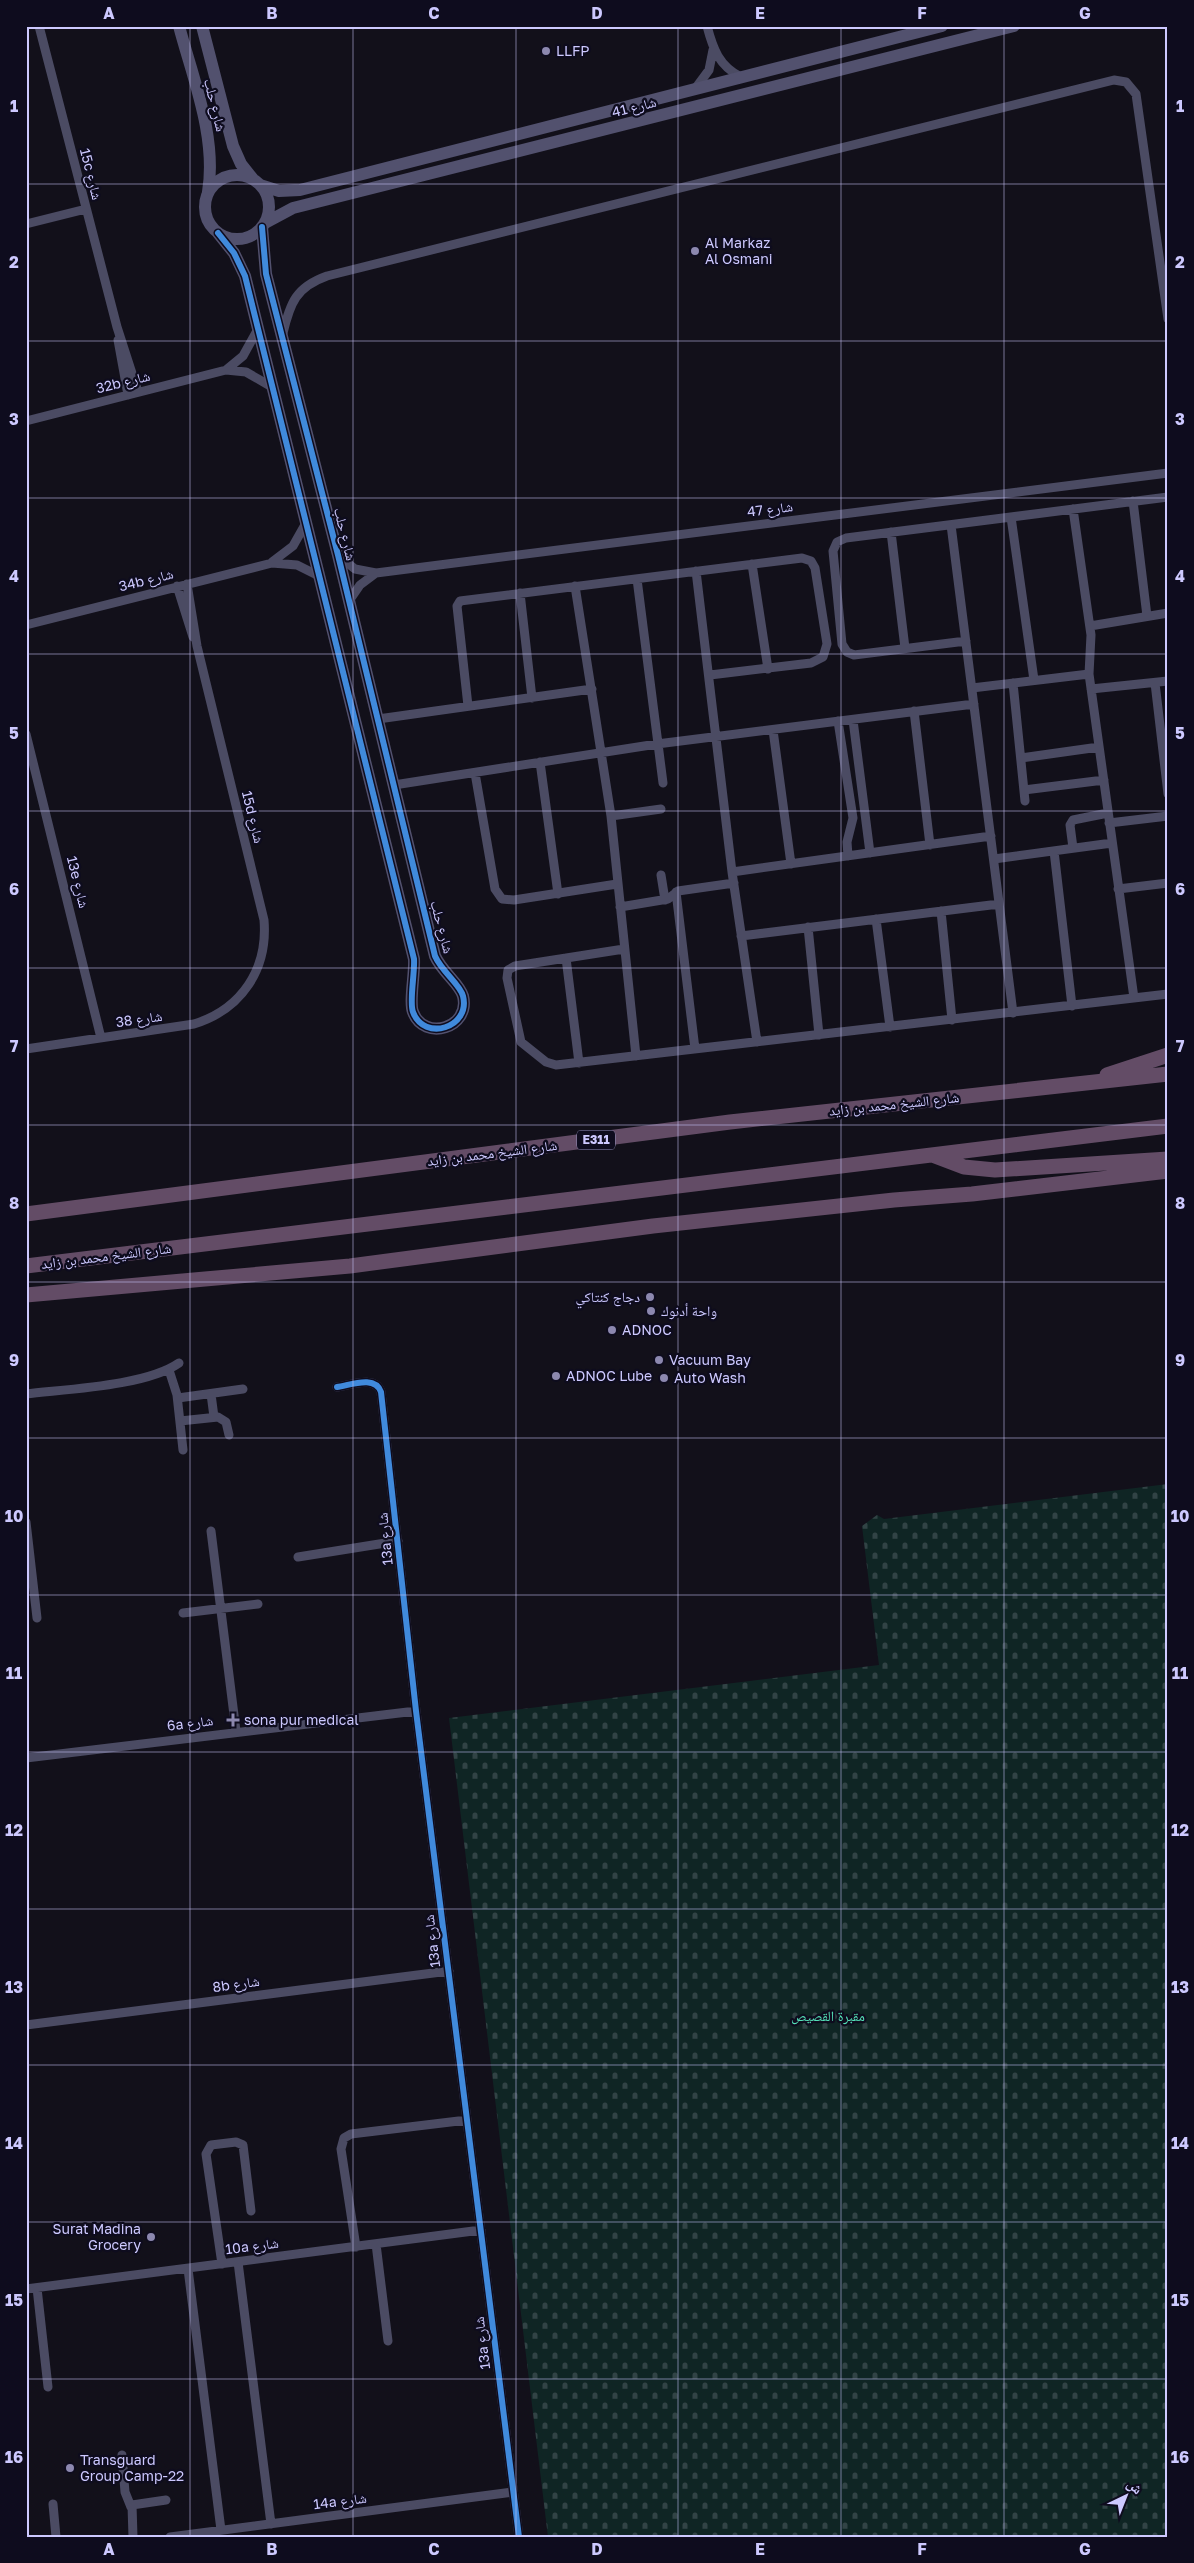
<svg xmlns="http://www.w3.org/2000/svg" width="1194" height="2563" font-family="'Golos Text','Noto Naskh Arabic',sans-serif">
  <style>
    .cemetery { fill: url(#cemetery-stones) }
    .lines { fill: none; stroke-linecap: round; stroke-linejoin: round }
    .street { stroke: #4b4b63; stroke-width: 9 }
    .secondary { stroke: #52516e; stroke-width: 12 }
    .highway { stroke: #634c66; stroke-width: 15 }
    .cycleway-casing { stroke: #0e0c1e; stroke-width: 9 }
    .cycleway { stroke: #408adc; stroke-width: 6 }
    .grid { fill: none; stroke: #cdc9ff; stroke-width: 1; stroke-opacity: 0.55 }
    .poi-dot { fill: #8c88af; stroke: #0e0c1e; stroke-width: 2 }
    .labels { text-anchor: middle; stroke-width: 4.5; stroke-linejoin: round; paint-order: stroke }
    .shield { fill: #0e0c1e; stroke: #9490bc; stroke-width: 1 }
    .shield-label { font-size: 12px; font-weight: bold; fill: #cdc9ff }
    .poi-label { font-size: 14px; fill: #cdc9ff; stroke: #0e0c1e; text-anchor: start }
    .street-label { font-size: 14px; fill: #cdc9ff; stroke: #0e0c1e }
    .park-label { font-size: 14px; fill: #54e0b7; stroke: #0e0c1e }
    .neatline { fill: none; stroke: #cdc9ff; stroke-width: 2 }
    .grid-label { font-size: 16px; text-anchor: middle; font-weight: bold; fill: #cdc9ff }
  </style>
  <defs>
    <pattern id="cemetery-stones" width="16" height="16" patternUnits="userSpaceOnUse" patternTransform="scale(1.25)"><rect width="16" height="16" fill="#0f2524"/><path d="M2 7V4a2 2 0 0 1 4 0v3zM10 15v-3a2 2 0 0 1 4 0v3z" fill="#314345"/></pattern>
  </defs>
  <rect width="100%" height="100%" fill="#12101a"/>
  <path class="cemetery" d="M1168 1484V2537H548L449 1718 879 1665 862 1526 877 1515 884 1519Z"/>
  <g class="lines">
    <path class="street" d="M39 26 117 327 138 392
      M707 26C713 49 719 66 741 77
      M695 89 709 70 713 50
      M26 224 86 209
      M283 333C290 303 296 287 327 276L1114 80 1126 82 1136 94 1168 319
      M118 340 128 395
      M226 370 243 356 258 329
      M26 421 226 370 246 372 272 387
      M1133 501 1147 616
      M1073 509 1091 635 1089 674 1134 998
      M1011 517 1034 680
      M951 525 1013 1013
      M891 532 905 648
      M340 557 355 569 376 573 1168 473
      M272 562 293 546 306 523
      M752 564 768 669
      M696 571 732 872 757 1042
      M637 579 663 783
      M177 586 193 637
      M575 586 611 816 636 1056
      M520 593 532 698
      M349 601 360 585 376 573
      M26 625 272 563 297 565 319 576
      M1090 626 1168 613
      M966 641 854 655 847 652 842 644 833 551 837 542 846 538 1168 497
      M1013 683 1025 801
      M1155 683 1168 794
      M972 688 1089 674
      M1091 689 1168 681
      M468 706 457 606 460 601 802 558 811 561 815 568 827 644 823 657 811 663 710 675
      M914 711 930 845
      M378 719 592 689
      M853 720 870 853
      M838 721 853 818 847 842 848 856
      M773 730 791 864
      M26 734 101 1038
      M1021 758 1099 747
      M540 762 558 894
      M475 773 495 889 502 899 514 900 617 884
      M394 785 657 744 974 704
      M1024 790 1104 780
      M611 816 661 809
      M1109 823 1168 816
      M1073 848 1070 825 1073 820 1108 813
      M1054 851 1072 1006
      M994 859 1112 843
      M732 872 991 836
      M661 875 665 900
      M1118 889 1168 883
      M676 892 695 1049
      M620 907 668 899 678 891 734 883
      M941 911 952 1020
      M876 919 890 1027
      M808 927 819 1035
      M741 936 999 904
      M624 949 515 966 508 970 507 978 521 1042 546 1062 556 1065 1168 994
      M566 958 579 1063
      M26 1049 194 1024C242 1009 268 969 264 920L197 646 187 584
      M169 1370 177 1395 183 1450
      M337 1387C351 1385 375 1375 381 1392L416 1711 519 2537
      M26 1394C68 1389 146 1386 179 1363
      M211 1394 214 1417
      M178 1398 243 1389
      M180 1421 218 1417 226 1422 229 1435
      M26 1522 37 1618
      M211 1531 236 1731
      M298 1557 398 1541
      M183 1613 258 1604
      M26 1758 416 1711
      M26 2025 449 1971
      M376 2244 388 2341
      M356 2247 341 2149 344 2138 351 2134 467 2120
      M238 2262 271 2524
      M222 2264 206 2154 211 2145 236 2142 243 2145 251 2211
      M188 2269 221 2530
      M37 2288 48 2387
      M26 2289 481 2230
      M122 2455 125 2492 131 2507
      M53 2504 56 2537
      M133 2537 132 2505 166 2500
      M170 2537 513 2492"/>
    <path class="secondary" d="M179 26C193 79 217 137 208 192
      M202 26 233 146 241 164 253 179
      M205 207a32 32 0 1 1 64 0a32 32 0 1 1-64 0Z
      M260 185 279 191 300 190 942 26
      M265 223 293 208 1014 26
      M218 233 234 253 245 276 414 959C415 973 409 1002 413 1012 424 1042 471 1028 463 996 460 984 442 972 435 956L338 555 266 274 262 227"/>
    <path class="highway" d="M1107 1075 1168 1055
      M935 1156 964 1167 995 1170 1168 1159
      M26 1214 730 1122 1168 1074
      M26 1266 1168 1126
      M26 1295 350 1266 653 1226 894 1200 972 1194 1168 1171"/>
    <g class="cycleway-casing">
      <path id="cycleway" d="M218 233 234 253 245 276 414 959C415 973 409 1002 413 1012 424 1042 471 1028 463 996 460 984 442 972 435 956L338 555 266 274 262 227
        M337 1387C351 1385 375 1375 381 1392L416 1711 519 2537"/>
    </g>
    <use href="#cycleway" class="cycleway"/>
  </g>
  <path class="grid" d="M190 26V2537M353 26V2537M516 26V2537M678 26V2537M841 26V2537M1004 26V2537M26 184H1168M26 341H1168M26 498H1168M26 654H1168M26 811H1168M26 968H1168M26 1125H1168M26 1282H1168M26 1438H1168M26 1595H1168M26 1752H1168M26 1909H1168M26 2065H1168M26 2222H1168M26 2379H1168"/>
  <g class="poi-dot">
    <circle cx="546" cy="51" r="5"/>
    <circle cx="695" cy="251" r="5"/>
    <circle cx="650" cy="1297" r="5"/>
    <circle cx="651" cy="1311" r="5"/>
    <circle cx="612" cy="1330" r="5"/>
    <circle cx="659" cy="1360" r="5"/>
    <circle cx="556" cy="1376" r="5"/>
    <circle cx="664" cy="1378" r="5"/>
    <path d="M230.5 1712.5h5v5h5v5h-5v5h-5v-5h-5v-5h5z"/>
    <circle cx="151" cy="2237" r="5"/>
    <circle cx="70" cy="2468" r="5"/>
  </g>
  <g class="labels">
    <rect class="shield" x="577" y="1130.5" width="38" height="19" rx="4"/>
    <g class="shield-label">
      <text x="596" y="1144">E311</text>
    </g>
    <g class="poi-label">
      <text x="556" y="56">LLFP</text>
      <text x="705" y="248">Al Markaz<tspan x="705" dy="16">Al Osmani</tspan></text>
      <text x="640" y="1302" text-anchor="end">دجاج كنتاكي</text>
      <text x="661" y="1316">واحة أدنوك</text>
      <text x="622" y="1335">ADNOC</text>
      <text x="669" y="1365">Vacuum Bay</text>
      <text x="566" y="1381">ADNOC Lube</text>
      <text x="674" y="1383">Auto Wash</text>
      <text x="244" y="1725">sona pur medical</text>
      <text x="141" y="2234" text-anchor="end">Surat Madina<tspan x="141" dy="16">Grocery</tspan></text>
      <text x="80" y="2465">Transguard<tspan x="80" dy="16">Group Camp-22</tspan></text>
    </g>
    <g class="street-label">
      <text transform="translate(215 105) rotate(76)" y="5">شارع حلب</text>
      <text transform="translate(634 107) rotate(-14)" y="5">شارع 41</text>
      <text transform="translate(91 174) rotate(76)" y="5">15c شارع</text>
      <text transform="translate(123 382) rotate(-14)" y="5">32b شارع</text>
      <text transform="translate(770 509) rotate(-7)" y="5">شارع 47</text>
      <text transform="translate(345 534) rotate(76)" y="5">شارع حلب</text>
      <text transform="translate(146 580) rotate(-14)" y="5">34b شارع</text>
      <text transform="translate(253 817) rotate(76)" y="5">15d شارع</text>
      <text transform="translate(78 882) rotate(76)" y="5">13e شارع</text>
      <text transform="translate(442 927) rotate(75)" y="5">شارع حلب</text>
      <text transform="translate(139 1019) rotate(-8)" y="5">شارع 38</text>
      <text transform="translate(894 1104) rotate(-6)" y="5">شارع الشيخ محمد بن زايد</text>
      <text transform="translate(492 1153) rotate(-7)" y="5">شارع الشيخ محمد بن زايد</text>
      <text transform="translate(106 1256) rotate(-7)" y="5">شارع الشيخ محمد بن زايد</text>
      <text transform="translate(385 1539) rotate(-96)" y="5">13a شارع</text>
      <text transform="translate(190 1723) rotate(-7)" y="5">6a شارع</text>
      <text transform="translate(432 1941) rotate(-97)" y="5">13a شارع</text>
      <text transform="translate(236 1984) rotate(-8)" y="5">8b شارع</text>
      <text transform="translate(252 2246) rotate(-7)" y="5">10a شارع</text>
      <text transform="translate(482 2343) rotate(-97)" y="5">13a شارع</text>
      <text transform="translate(340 2501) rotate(-7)" y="5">14a شارع</text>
    </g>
    <g class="park-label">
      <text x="828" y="2021">مقبرة القصيص</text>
    </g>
  </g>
  <rect width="1194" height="2563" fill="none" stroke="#0e0c1e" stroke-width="55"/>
  <g transform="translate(1126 2496) rotate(43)" stroke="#0e0c1e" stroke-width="4" paint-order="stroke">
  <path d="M0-4L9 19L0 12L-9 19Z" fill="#cdc9ff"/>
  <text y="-8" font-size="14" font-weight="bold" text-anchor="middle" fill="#cdc9ff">ش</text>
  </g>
  <rect x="28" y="28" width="1138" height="2508" class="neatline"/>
  <g class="grid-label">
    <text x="109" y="19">A</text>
    <text x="272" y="19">B</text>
    <text x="434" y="19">C</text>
    <text x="597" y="19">D</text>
    <text x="760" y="19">E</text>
    <text x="922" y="19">F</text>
    <text x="1085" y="19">G</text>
    <text x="14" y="112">1</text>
    <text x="1180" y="112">1</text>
    <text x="14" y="268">2</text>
    <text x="1180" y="268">2</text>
    <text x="14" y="425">3</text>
    <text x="1180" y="425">3</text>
    <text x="14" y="582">4</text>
    <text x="1180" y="582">4</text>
    <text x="14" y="739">5</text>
    <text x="1180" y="739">5</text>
    <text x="14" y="895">6</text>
    <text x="1180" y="895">6</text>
    <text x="14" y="1052">7</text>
    <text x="1180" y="1052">7</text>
    <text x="14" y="1209">8</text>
    <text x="1180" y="1209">8</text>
    <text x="14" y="1366">9</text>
    <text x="1180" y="1366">9</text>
    <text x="14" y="1522">10</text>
    <text x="1180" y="1522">10</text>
    <text x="14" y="1679">11</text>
    <text x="1180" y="1679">11</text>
    <text x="14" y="1836">12</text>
    <text x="1180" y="1836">12</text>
    <text x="14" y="1993">13</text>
    <text x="1180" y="1993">13</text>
    <text x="14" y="2149">14</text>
    <text x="1180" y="2149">14</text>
    <text x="14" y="2306">15</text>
    <text x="1180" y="2306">15</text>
    <text x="14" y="2463">16</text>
    <text x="1180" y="2463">16</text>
    <text x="109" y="2555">A</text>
    <text x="272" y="2555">B</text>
    <text x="434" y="2555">C</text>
    <text x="597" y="2555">D</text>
    <text x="760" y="2555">E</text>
    <text x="922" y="2555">F</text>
    <text x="1085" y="2555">G</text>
  </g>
</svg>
